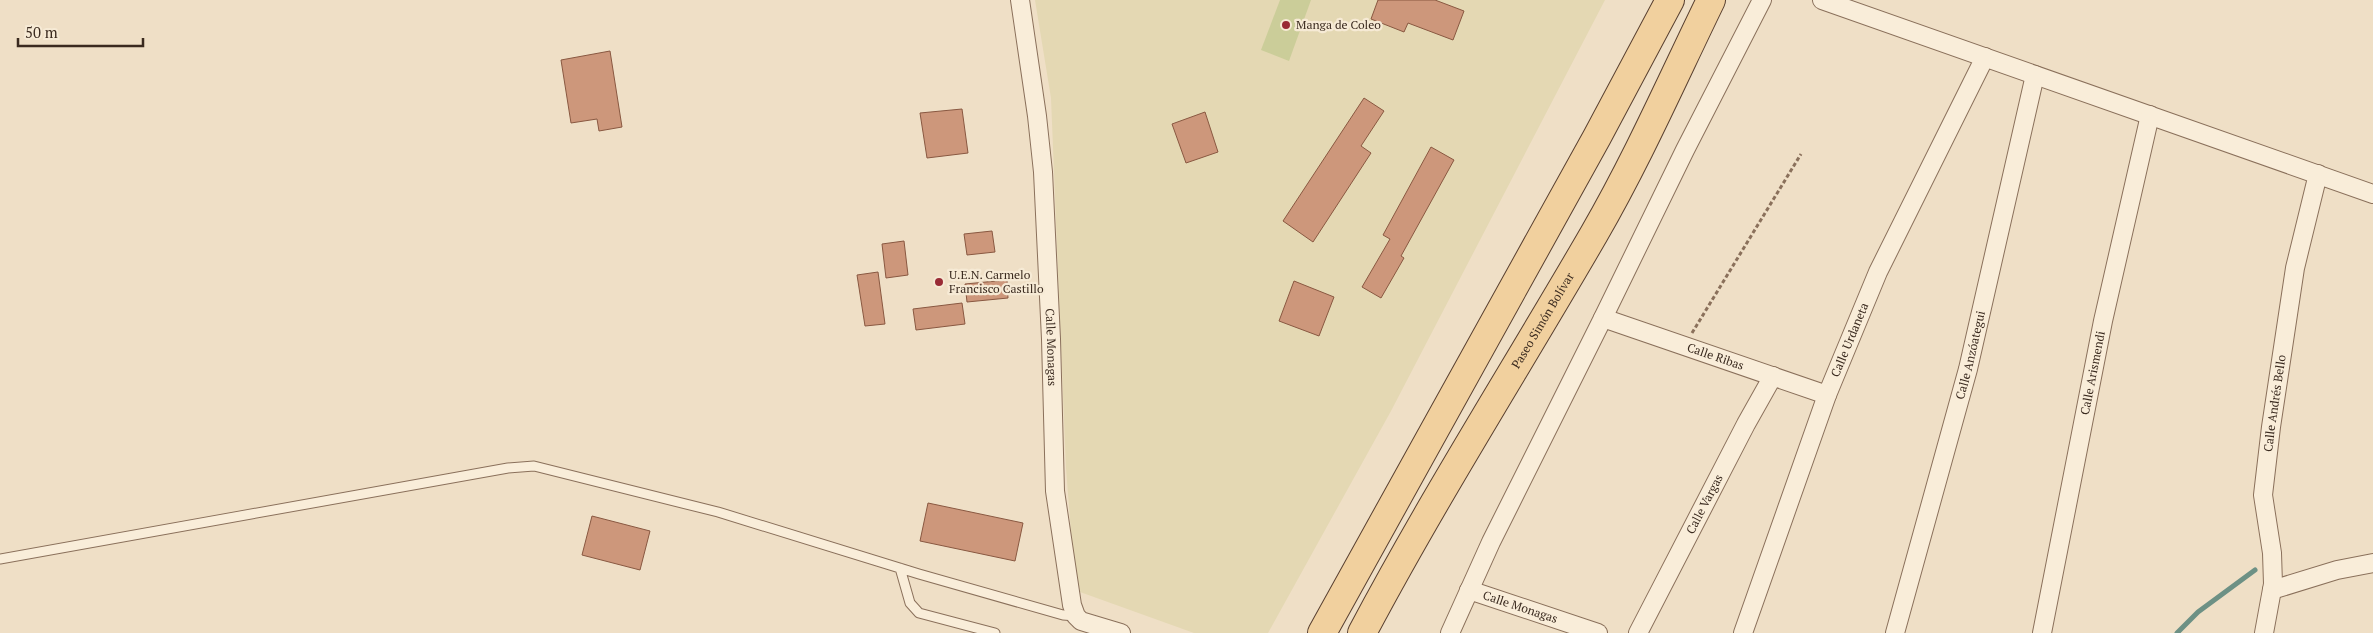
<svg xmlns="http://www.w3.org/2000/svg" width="2373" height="633" font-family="'PT Serif',serif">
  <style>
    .farmland { fill: #e4d8b3 }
    .green { fill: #cbcd99 }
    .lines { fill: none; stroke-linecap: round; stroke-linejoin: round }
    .stream { stroke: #6d9185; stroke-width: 5 }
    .building { fill: #cd977b; stroke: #895841 }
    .lane-casing { stroke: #8a705b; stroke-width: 11 }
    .street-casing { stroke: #8a705b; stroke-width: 20 }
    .primary-casing { stroke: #583f2f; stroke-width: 30 }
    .path { stroke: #8a705b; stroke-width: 3; stroke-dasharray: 4 2.5; stroke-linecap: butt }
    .lane { stroke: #f9edd9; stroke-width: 9 }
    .street { stroke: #f9edd9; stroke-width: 18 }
    .primary { stroke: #f1d09e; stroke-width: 28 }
    .poi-dot { fill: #992b35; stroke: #f6ead5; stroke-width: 2 }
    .labels { text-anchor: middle; stroke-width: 4.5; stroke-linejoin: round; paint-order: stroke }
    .poi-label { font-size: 12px; fill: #3a2a1f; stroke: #f6ead5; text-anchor: start }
    .street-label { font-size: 12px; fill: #3a2a1f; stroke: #f6ead5 }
  </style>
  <rect width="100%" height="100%" fill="#efdfc6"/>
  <path class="farmland" d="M1035 0H1605L1391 411 1268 633H1194L1080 592 1072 545 1066 468 1051 98Z"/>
  <path class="green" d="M1280 0H1311L1289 61 1261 50Z"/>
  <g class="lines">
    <path class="stream" d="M2177 633 2198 612 2255 570"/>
  </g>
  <path class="building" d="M1378 0H1435L1464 11 1453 40 1408 23 1404 32 1371 19Z
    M610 51 622 127 599 131 597 119 571 123 561 60Z
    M1364 98 1384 111 1361 146 1371 153 1313 242 1283 221Z
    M962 109 968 153 927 158 920 113Z
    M1205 112 1218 152 1186 163 1172 124Z
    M1431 147 1454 160 1401 256 1404 258 1381 298 1362 287 1390 239 1383 235Z
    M992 231 995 252 967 255 964 234Z
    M904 241 908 275 886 278 882 244Z
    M878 272 885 324 865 326 857 275Z
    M1007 280 1008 298 967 302 965 284Z
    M1294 281 1334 297 1319 336 1279 321Z
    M962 303 965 324 916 330 913 309Z
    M928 503 1023 523 1015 561 920 541Z
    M592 516 650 531 640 570 582 555Z"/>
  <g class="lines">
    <g class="lane-casing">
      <path id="lane" d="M0 559 508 468 534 466 718 512 919 574 1063 615 1076 616
        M900 568 910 603 919 613 995 633"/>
    </g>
    <g class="street-casing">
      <g id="street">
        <path id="s1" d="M1020 0 1037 116 1043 172 1051 339 1055 491 1072 605 1076 616 1081 621 1121 633"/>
        <path d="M1822 0 2373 194"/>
        <path id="s2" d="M1603 318 1827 395"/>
        <path id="s3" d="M1469 590 1598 633"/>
        <path d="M2272 590 2337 570 2373 563"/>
        <path d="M1450 633 1491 542 1603 318 1685 150 1762 0"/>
        <path id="s4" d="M1638 633 1746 424 1773 376"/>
        <path id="s5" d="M1743 633 1827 395 1878 272 1985 57"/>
        <path id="s6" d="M1895 633 1968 369 2035 75"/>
        <path id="s7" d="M2042 633 2103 321 2150 115"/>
        <path id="s8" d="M2264 633 2273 584 2272 553 2263 495 2271 427 2295 268 2318 174"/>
      </g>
    </g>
    <g class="primary-casing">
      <g id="primary">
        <path d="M1322 633 1597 137 1670 0"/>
        <path id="s9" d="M1362 633C1434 497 1517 367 1594 234 1638 158 1673 78 1711 0"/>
      </g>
    </g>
    <path class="path" d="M1692 333 1801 154"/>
    <use href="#lane" class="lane"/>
    <use href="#street" class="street"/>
    <use href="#primary" class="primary"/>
  </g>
  <g class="poi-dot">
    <circle cx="1286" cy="25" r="5"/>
    <circle cx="939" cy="282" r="5"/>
  </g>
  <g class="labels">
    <g class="poi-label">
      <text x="1296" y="29">Manga de Coleo</text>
      <text x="949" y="279">U.E.N. Carmelo<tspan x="949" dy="14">Francisco Castillo</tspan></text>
    </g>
    <g class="street-label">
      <text dy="4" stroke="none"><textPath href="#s9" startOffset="361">Paseo Simón Bolívar</textPath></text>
      <text dy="4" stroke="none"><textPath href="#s5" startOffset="312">Calle Urdaneta</textPath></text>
      <text dy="4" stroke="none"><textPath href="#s1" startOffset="349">Calle Monagas</textPath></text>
      <text dy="4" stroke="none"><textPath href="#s6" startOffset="288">Calle Anzóategui</textPath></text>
      <text dy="4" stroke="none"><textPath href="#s2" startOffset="119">Calle Ribas</textPath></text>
      <text dy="4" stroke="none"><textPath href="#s7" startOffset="265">Calle Arismendi</textPath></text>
      <text dy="4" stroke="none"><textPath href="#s8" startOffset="232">Calle Andrés Bello</textPath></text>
      <text dy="4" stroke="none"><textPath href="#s4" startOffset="145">Calle Vargas</textPath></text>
      <text dy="4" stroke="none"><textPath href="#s3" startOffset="54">Calle Monagas</textPath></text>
    </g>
  </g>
  <path d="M18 38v8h125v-8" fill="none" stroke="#3a2a1f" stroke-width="2.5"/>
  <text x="25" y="38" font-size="15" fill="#3a2a1f" stroke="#f6ead5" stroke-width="4" paint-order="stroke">50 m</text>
</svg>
